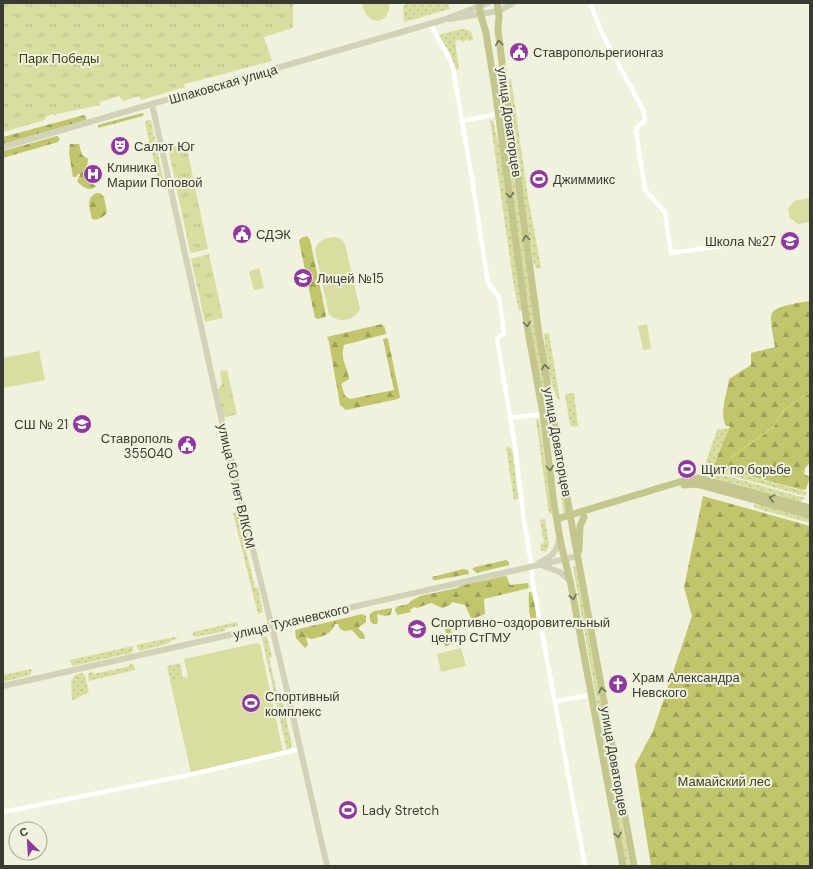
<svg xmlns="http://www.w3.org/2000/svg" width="813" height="869" font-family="'DM Sans',sans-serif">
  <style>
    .grass { fill: url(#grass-dots) }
    .forest { fill: url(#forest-firs) }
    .park { fill: url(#park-tufts) }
    .pitch { fill: #d9dd9f }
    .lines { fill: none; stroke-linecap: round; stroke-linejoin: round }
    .stream { stroke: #cdd278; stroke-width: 1.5 }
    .street { stroke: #fff; stroke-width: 4.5 }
    .secondary { stroke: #d2d2b8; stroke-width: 6 }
    .primary { stroke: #c4c68e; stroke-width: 7 }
    .oneway { stroke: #717256 }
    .labels { text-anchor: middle; stroke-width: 4; stroke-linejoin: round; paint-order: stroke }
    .poi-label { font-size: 13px; fill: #393a31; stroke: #f0f2dd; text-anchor: start }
    .park-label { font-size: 13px; fill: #3d3f19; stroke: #f0f2dd }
    .street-label { font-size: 13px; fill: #393a31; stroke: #f0f2dd }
  </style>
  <defs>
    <pattern id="grass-dots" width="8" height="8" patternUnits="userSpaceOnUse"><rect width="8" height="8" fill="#d9dd9f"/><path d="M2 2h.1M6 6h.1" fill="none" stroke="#bbbe89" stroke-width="1.8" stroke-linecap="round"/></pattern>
    <pattern id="forest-firs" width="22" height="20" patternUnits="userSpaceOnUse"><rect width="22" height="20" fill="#c1c56c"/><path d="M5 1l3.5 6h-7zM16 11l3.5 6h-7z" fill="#9ea159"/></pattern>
    <pattern id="park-tufts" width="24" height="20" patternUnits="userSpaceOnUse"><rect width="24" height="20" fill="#d9dd9f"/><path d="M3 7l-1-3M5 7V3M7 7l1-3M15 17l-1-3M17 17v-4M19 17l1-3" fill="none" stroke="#bbbe89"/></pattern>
  </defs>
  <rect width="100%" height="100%" fill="#f0f2dd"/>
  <path class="grass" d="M407 3H448L450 9 404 22 403 6Z
    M461 29C469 29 473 32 473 40L468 41V39L463 42 458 39 455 42 459 69 456 70 450 53 438 35Z
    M509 79H511L528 197 541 268 537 269 533 261 513 122Z
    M500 81 536 334 567 513 564 514 532 335 497 82Z
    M490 119 493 121 500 149 522 310 519 311 514 287Z
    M147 120H151L165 188H160L145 123Z
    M549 333V334L560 401C551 394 545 347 544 334Z
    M574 393 578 426 573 427 570 425 565 394Z
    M539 419 552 514H549L536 420Z
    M729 428 714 465 715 467 807 492 805 496 704 468 717 430Z
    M506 447 511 448 513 455 518 496V499L514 500Z
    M716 473 805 498 801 501H797L715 478Z
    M754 504 765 505 810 518V523L755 508 754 506Z
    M237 512 240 513 241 521 239 522 255 587 258 588 263 612 258 614 233 513Z
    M545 519 549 544 546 552 541 550 540 544 544 543 540 520Z
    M576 566V567L630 866H626L573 567Z
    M237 622 238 626 225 628V631L196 637 193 636V632Z
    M267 636 272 657 269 658 278 698 281 697 292 745 291 748 287 751 262 638Z
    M174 637 178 639 172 640 167 644 140 651 138 649 136 645Z
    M133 646V651L131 653 72 666 70 660Z
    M129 663 134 665 135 670 89 681 88 674 93 671 94 674 130 666Z
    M180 663 183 678 182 679V732L167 666Z
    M31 669 32 671 30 675 3 682V675Z
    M82 673 85 676 89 692 72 701 71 682 75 675Z"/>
  <path class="forest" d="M142 113 144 114 143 116 98 128V125Z
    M84 115 86 117V120L3 144V137Z
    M57 136 60 139 58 142 3 158V151Z
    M70 144H79L82 155 88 159C88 167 82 175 88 181 90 184 93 184 96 186 90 193 81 186 77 181L80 175 79 173 76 177H73L69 153Z
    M97 193H100L104 197 107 213C103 217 98 221 92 219 90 210 85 197 97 193Z
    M307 236 310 240 326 315 325 317 318 319 315 318 299 241 301 238Z
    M810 301V463L805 468 804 474 810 477 806 489 803 490 716 467 714 465 730 426H726C719 413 727 394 729 379L751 365V353L775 347C774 339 769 320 772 313 775 306 802 302 810 301Z
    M382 324 385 328 386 334 344 345C340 363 347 363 349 379L341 384 345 396 350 399 394 390 383 339 387 338 388 339 400 397 398 399 346 410 340 405 329 342 327 337Z
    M703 496 810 526V866H651L635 765 653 731 692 616 684 587Z
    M506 560 509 562V565L477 573 472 569 475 567Z
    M463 569 468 570 469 574 436 580H433L432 577Z
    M505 576 507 577 510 585 528 583 529 588 484 599 485 614 475 618H471L465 605 452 602 450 605 442 608 431 603 417 608 414 607 410 610 411 612 397 615 395 610 396 607 408 604 411 601 420 596 457 588 463 585Z
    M529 592H531C535 602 538 617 535 626L532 624C529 614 528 603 529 592Z
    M392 608V611L390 615 385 616 377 614 378 620 377 624H373L370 621V614L374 611Z
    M362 614 366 616V622L358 628 364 634 365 639H360L352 630 345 631 340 629 338 624H335C331 635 321 637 311 639L306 637 308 645 305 648 296 638 295 630 299 629Z
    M443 618 449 624 455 643 446 646 443 642 446 633 442 621Z"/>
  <path class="park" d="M3 3H293V28L264 37 272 61 185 84 184 85 185 87 141 100 139 96 123 101 119 96 100 102V105L57 114 55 116 53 114 46 117 45 120 3 132Z
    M186 144 208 249 191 253 190 252 168 148Z
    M209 254 223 318 205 322 191 259Z
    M227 370 237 414 223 418 218 390 222 384 220 371Z"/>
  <path class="pitch" d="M362 3H389C392 23 367 30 362 3Z
    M810 198V222L798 224 790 218 788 209 794 201Z
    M336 237 342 240 345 244 360 309C355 321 337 324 329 314L315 251C317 240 325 238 336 237Z
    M259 268 264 288 254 290 249 271Z
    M647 324 651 349 643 350 638 326Z
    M39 351 45 380 3 388V358Z
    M257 643 260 644 283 752 191 773 170 680 188 677 184 659Z
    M461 648 466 666 441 672 437 654Z"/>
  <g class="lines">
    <path class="stream" d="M730 458 772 428 784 410 810 392"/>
    <path class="street" d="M590 3 602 33 644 112 645 121 639 125 636 131 645 190 665 212 671 253 765 240
      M431 23C436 39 448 51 453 68L472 179 488 283 499 297 504 333 497 339 515 446 524 521 532 567
      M461 121 498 114
      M510 418 543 414
      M535 566 532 568V578L585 866
      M555 701 592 695
      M3 812 193 774 300 749"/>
    <path class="secondary" d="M450 19 499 11 513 3
      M152 104 222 422 283 673 327 866
      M3 147 443 20 488 3
      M539 563C550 557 557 553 559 540
      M541 565 560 572 570 581
      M3 686 578 556"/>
    <path class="primary" d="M479 3 481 16 486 33 495 89 528 331 543 414 554 504 561 544 571 585 623 866
      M497 3 499 16 498 30 503 70 539 334 571 520 634 866
      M684 485 697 484 810 515
      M557 519 679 482 699 478 810 508
      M579 550 580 526 584 517"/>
  </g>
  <defs><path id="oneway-chevron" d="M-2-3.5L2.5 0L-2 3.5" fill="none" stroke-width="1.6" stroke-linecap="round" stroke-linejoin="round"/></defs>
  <g class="oneway">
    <use href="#oneway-chevron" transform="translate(499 43) rotate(-96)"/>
    <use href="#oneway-chevron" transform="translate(510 195) rotate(82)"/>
    <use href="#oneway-chevron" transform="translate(526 238) rotate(-98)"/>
    <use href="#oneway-chevron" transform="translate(527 324) rotate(82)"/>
    <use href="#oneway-chevron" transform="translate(545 367) rotate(-100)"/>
    <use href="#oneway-chevron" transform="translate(550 468) rotate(83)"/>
    <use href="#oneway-chevron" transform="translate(772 498) rotate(-165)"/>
    <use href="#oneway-chevron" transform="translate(573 597) rotate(79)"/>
    <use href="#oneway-chevron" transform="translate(602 690) rotate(-100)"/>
    <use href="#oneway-chevron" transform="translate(618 835) rotate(80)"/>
  </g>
  <defs>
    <g id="civic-disc" transform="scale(1)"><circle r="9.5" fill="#9137a2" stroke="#f0f2dd"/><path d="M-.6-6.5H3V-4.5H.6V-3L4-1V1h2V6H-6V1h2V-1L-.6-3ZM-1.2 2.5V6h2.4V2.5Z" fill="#fff"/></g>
    <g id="theatre-disc" transform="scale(1)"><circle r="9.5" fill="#9137a2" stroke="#f0f2dd"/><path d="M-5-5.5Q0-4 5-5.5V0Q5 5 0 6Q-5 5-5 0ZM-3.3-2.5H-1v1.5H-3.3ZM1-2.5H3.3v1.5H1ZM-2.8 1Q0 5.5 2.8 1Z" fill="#fff"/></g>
    <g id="hospital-disc" transform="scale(1)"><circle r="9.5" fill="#9137a2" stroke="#f0f2dd"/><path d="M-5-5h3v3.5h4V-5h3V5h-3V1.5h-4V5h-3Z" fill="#fff"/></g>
    <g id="stadium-disc" transform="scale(1)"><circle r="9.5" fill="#9137a2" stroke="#f0f2dd"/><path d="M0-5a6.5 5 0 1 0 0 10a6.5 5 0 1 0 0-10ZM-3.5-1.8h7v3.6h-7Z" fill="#fff"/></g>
    <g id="school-disc" transform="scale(1)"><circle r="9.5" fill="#9137a2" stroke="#f0f2dd"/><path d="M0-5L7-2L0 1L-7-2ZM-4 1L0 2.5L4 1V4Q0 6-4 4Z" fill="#fff"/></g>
    <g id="university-disc" transform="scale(1)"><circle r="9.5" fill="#9137a2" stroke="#f0f2dd"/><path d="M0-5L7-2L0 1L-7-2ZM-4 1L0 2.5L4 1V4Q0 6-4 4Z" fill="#fff"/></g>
    <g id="church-disc" transform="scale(1)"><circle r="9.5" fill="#9137a2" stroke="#f0f2dd"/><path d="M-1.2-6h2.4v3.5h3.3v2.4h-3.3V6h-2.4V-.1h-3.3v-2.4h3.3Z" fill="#fff"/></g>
  </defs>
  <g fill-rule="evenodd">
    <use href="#civic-disc" x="519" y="52"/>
    <use href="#theatre-disc" x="120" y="146"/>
    <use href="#hospital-disc" x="93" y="174"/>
    <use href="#stadium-disc" x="539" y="179"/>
    <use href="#civic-disc" x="242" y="234"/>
    <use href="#school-disc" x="790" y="241"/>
    <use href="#school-disc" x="303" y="278"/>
    <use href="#school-disc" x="82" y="424"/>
    <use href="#civic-disc" x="187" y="445"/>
    <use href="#stadium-disc" x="687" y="469"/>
    <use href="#university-disc" x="417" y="629"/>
    <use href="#church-disc" x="618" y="684"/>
    <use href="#stadium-disc" x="251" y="703"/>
    <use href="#stadium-disc" x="348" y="810"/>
  </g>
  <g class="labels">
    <g class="poi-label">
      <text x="533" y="57">Ставропольрегионгаз</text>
      <text x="134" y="151">Салют Юг</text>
      <text x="107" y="172">Клиника<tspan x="107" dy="15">Марии Поповой</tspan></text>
      <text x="553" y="184">Джиммикс</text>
      <text x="256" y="239">СДЭК</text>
      <text x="776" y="246" text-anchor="end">Школа №27</text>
      <text x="317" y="283">Лицей №15</text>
      <text x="68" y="429" text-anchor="end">СШ № 21</text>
      <text x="173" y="443" text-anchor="end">Ставрополь<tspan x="173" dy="15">355040</tspan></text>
      <text x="701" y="474">Щит по борьбе</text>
      <text x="431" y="627">Спортивно-оздоровительный<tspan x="431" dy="15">центр СтГМУ</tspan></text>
      <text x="632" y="682">Храм Александра<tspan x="632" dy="15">Невского</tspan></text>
      <text x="265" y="701">Спортивный<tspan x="265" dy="15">комплекс</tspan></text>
      <text x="362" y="815">Lady Stretch</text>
    </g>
    <g class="park-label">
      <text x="59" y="63">Парк Победы</text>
      <text x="724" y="786">Мамайский лес</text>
    </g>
    <g class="street-label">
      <text transform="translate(223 84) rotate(-16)" y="5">Шпаковская улица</text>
      <text transform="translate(510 122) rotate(82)" y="5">улица Доваторцев</text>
      <text transform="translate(558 442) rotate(80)" y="5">улица Доваторцев</text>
      <text transform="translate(237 486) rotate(77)" y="5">улица 50 лет ВЛКСМ</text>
      <text transform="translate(291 621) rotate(-13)" y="5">улица Тухачевского</text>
      <text transform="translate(615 761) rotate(80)" y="5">улица Доваторцев</text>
    </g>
  </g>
  <rect width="813" height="869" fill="none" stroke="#393a31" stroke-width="8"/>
  <g transform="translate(28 841) rotate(335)"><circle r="19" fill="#f0f2dd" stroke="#a7a898"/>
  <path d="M0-3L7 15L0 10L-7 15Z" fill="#9137a2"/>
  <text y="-6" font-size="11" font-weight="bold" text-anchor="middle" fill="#393a31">С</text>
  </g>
</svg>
